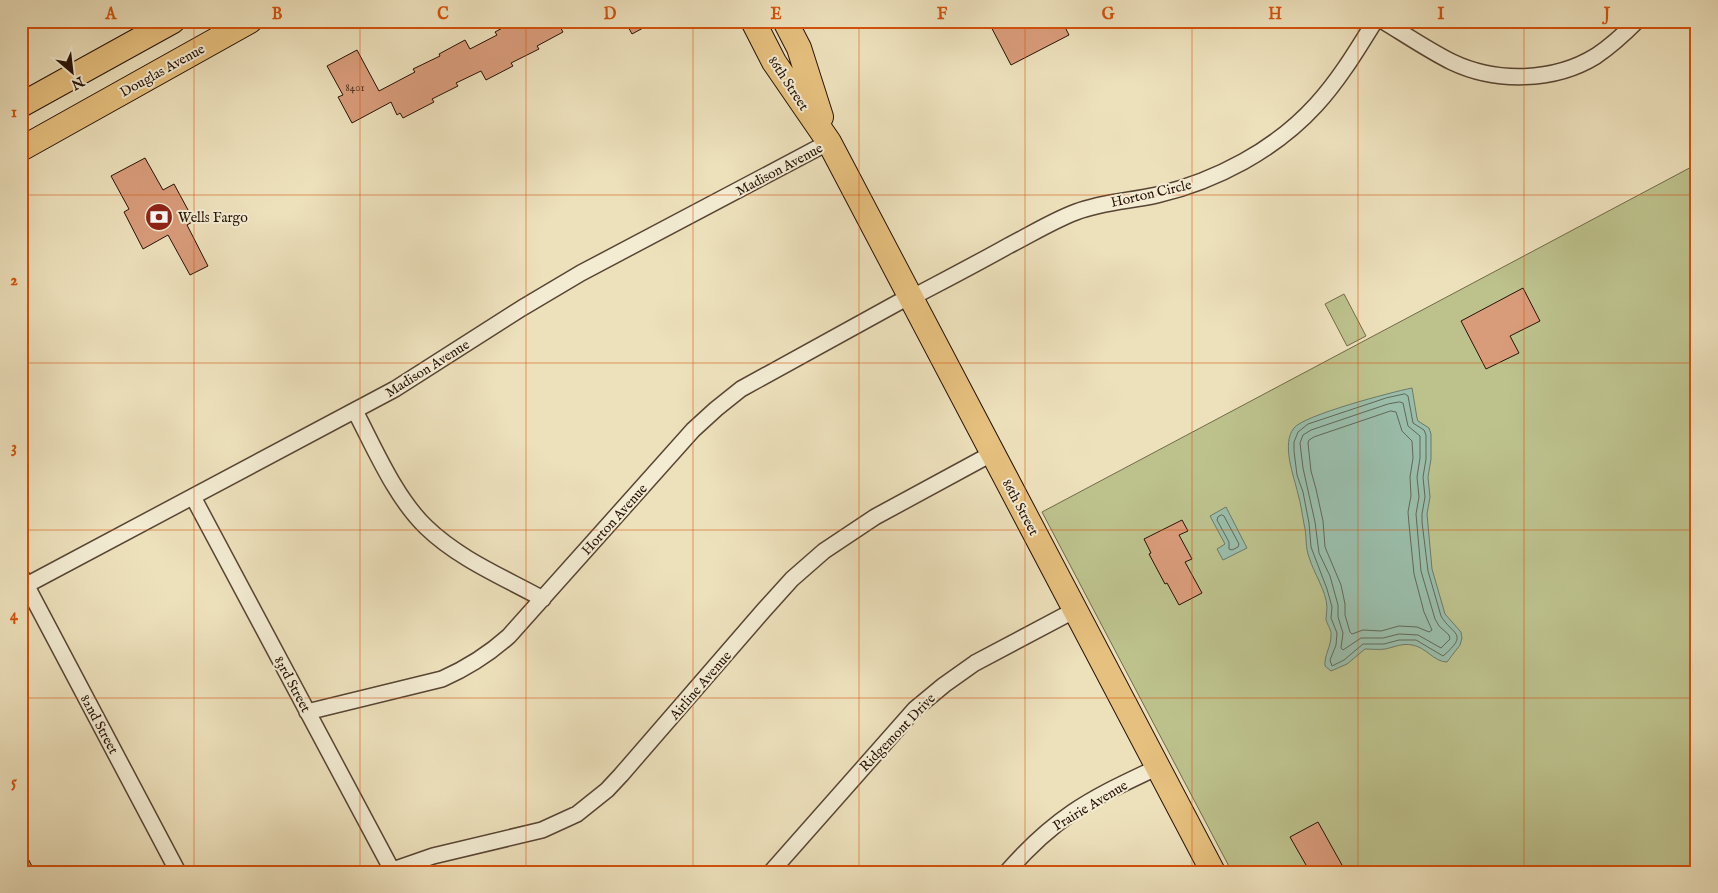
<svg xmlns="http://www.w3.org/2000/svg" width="1718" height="893" font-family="'IM FELL English',serif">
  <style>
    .green { fill: #bdc28d; stroke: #726a4a }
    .water { fill: #9abeab; stroke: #6c7969 }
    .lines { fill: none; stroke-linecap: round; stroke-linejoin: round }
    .shore { stroke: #606858; stroke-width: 1 }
    .building { fill: #d99c7b; stroke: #261106 }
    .minor-casing { stroke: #584534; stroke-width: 18 }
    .primary-casing { stroke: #261106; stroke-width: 26 }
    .minor { stroke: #f3ecd3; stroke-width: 15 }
    .primary { stroke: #e6c07e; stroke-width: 24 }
    .grid { fill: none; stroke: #d5520b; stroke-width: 1; stroke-opacity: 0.55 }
    .labels { text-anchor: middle; stroke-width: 4; stroke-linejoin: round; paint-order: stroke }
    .number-label { font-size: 11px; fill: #533423 }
    .street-label { font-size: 14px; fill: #261106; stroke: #f3ecd3 }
    .poi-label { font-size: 14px; fill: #261106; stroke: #f3ecd3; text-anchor: start }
    .neatline { fill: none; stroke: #d5520b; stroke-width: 2 }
    .grid-label { font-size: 16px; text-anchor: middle; font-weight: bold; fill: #d5520b }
  </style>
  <rect width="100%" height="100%" fill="#ede1bc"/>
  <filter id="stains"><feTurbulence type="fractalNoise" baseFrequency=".004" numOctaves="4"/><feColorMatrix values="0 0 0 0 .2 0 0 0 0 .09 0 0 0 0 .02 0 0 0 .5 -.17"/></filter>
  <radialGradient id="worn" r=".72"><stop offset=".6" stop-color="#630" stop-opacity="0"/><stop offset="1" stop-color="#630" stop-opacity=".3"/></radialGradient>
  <path class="green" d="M1697 164V872H1232L1042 512Z
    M1344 294 1366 336 1347 346 1325 304Z"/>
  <path class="water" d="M1412 388 1417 418 1418 421 1429 428 1431 434V459L1428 477 1430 497 1427 514 1432 569 1445 614 1461 632 1462 638 1460 645 1447 662C1434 662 1426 647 1412 645 1402 643 1395 647 1385 649 1379 650 1371 649 1365 649L1347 664 1331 671 1325 666C1324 655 1331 647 1331 636 1332 630 1327 625 1326 619 1326 615 1327 611 1327 607 1326 590 1314 574 1309 557 1305 547 1307 535 1304 524 1302 514 1301 504 1298 494 1294 476 1281 444 1294 428 1304 415 1392 392 1412 388Z
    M1226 507 1247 548 1223 560 1217 549 1225 544 1210 516Z"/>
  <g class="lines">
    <path class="shore" d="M1405 394 1408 396 1413 423 1424 430 1426 435V459L1423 477 1425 497 1422 514V522L1428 571 1441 616C1452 635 1470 633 1443 656L1416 640H1399L1384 644H1363L1344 660 1332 666 1330 660 1336 645 1337 633 1331 618 1332 607 1327 589 1311 547 1309 523 1303 492 1297 475 1294 451V442L1298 432 1308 424 1386 398Z
      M1400 402 1403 403 1408 426 1420 436V458L1417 477 1419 497 1416 514 1421 571 1435 619 1439 626 1449 635 1450 639 1441 648 1418 635 1399 634 1383 638H1361L1343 650 1341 648 1343 633 1338 617V605L1330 576 1319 553 1315 522 1303 468 1300 443 1303 435 1311 430 1388 404Z
      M1391 411 1396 412 1402 431 1412 441 1413 458 1410 477 1411 496 1408 512 1409 524 1414 574 1424 612 1432 630 1429 632 1417 627 1399 626 1381 631 1363 630 1352 634 1350 632 1345 615V604L1341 585 1325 547 1323 521 1316 489 1311 471 1308 443 1309 440 1314 437Z
      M1222 515 1224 516 1239 544 1238 547 1232 550 1229 549V542L1217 520 1218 517Z"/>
  </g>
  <path class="building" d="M515 21H557L563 32 537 46 539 49 511 63 513 66 486 80 481 71 456 83 458 86 432 99 434 102 403 118 400 113 397 115 391 102 352 123 338 97 343 95 327 66 357 50 379 91 415 72 413 69 440 56 439 54 465 40 470 49 497 35 495 32Z
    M625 21H656L632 34Z
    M988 21H1062L1069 35 1011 65Z
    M145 158 163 190 174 184 194 221 187 225 208 266 190 275 168 235 143 249 124 212 129 209 111 176Z
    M1523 288 1540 321 1510 336 1519 353 1486 369 1461 321Z
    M1182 520 1188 531 1179 535 1192 559 1185 562 1202 593 1179 605 1167 583 1165 584 1149 554 1151 553 1144 539Z
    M1318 822 1342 865 1330 872H1310L1290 837Z
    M21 845 35 872H21Z"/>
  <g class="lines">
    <g class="minor-casing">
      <path id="minor" d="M1383 21C1406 35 1428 50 1452 62 1496 83 1554 82 1596 56 1611 46 1624 34 1637 21
        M911 298C943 281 976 264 1008 246 1030 235 1052 221 1076 212 1102 202 1130 201 1157 195 1216 181 1275 150 1316 105 1339 80 1357 50 1375 21
        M355 411C375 449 395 497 426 527 459 559 503 577 543 599
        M193 497 393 872
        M22 577 178 872
        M21 588 395 389 522 308 581 273 829 142
        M307 712 442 679C467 668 489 654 509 636L693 430 716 409 741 389 910 296
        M387 872 433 856 542 830 577 814 607 790 621 775 764 610 792 579 824 551 875 517 993 453
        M771 872 915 709 944 685 975 663 1075 610
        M1007 872C1027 849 1048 829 1073 812 1099 794 1129 781 1158 767"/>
    </g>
    <g class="primary-casing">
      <path id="primary" d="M753 21 774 62 829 142 1213 872
        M785 21 799 48 821 117
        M21 105 173 21
        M21 149 250 21"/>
    </g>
    <use href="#minor" class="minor"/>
    <use href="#primary" class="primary"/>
  </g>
  <path class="grid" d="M194 21V872M360 21V872M526 21V872M693 21V872M859 21V872M1025 21V872M1192 21V872M1358 21V872M1524 21V872M21 195H1697M21 363H1697M21 530H1697M21 698H1697"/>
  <defs>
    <g id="bank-disc" transform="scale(1.4375)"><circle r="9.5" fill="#8f2418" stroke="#f3ecd3"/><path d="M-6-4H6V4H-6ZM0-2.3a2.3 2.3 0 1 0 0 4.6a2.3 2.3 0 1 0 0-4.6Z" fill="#fff"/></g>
  </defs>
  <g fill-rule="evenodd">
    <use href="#bank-disc" x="159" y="217"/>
  </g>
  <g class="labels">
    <g class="number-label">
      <text x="355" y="91">8401</text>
    </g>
    <g class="street-label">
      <text transform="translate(162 70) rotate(-29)" y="5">Douglas Avenue</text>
      <text transform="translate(789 83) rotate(57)" y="5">86th Street</text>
      <text transform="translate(779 169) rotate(-28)" y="5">Madison Avenue</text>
      <text transform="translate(1151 193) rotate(-13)" y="5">Horton Circle</text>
      <text transform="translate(427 368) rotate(-32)" y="5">Madison Avenue</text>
      <text transform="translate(1021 507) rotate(62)" y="5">86th Street</text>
      <text transform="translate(614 519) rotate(-48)" y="5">Horton Avenue</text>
      <text transform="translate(293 684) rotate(62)" y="5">83rd Street</text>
      <text transform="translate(700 685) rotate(-49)" y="5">Airline Avenue</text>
      <text transform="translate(100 724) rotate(62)" y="5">82nd Street</text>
      <text transform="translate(897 732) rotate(-46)" y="5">Ridgemont Drive</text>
      <text transform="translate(1090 805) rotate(-31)" y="5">Prairie Avenue</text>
    </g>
    <g class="poi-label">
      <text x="178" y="222">Wells Fargo</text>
    </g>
  </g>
  <rect width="1718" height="893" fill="none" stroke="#ede1bc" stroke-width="55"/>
  <g transform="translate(72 72) rotate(152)" stroke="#f3ecd3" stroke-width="4" paint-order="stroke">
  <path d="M0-4L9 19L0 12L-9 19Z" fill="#261106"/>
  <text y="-8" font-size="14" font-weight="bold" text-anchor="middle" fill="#261106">N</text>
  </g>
  <rect x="28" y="28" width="1662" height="838" class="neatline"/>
  <g class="grid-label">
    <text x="111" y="19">A</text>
    <text x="277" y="19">B</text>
    <text x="443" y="19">C</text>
    <text x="610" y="19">D</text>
    <text x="776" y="19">E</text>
    <text x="942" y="19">F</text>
    <text x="1108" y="19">G</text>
    <text x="1275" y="19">H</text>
    <text x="1441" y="19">I</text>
    <text x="1607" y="19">J</text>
    <text x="14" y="117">1</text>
    <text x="14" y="285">2</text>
    <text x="14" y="452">3</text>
    <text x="14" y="620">4</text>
    <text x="14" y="787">5</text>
  </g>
  <rect width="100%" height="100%" filter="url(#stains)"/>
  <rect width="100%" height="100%" fill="url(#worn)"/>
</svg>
